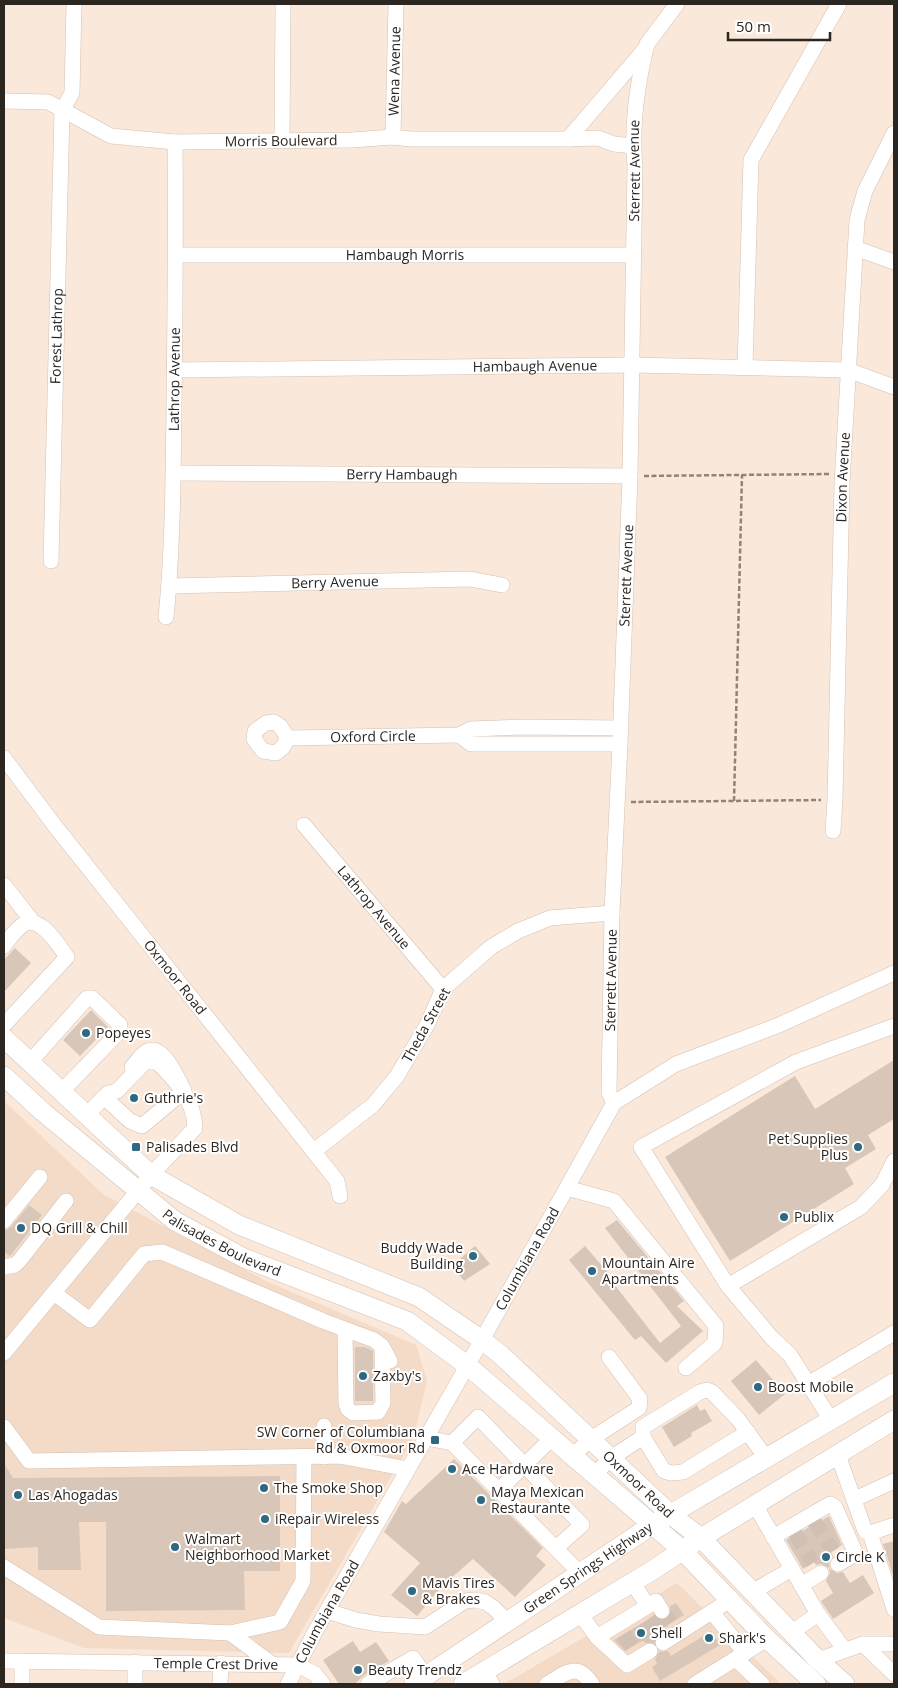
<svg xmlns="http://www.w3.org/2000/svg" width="898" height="1688" font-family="'Open Sans',sans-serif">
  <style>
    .built { fill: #f3dbc8 }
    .building { fill: #d8c7b8 }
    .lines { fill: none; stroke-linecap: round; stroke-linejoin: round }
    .minor-tunnel { stroke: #d1c1b5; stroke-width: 15; stroke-dasharray: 15 8; stroke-linecap: butt }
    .minor-casing { stroke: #d2c1b3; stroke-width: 16 }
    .major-casing { stroke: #d2c1b3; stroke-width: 20 }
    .path { stroke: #8f837a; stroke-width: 2.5; stroke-dasharray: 5 2.5; stroke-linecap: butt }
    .minor { stroke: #fff; stroke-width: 15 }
    .major { stroke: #fff; stroke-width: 19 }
    .poi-dot { fill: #2e6881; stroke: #fff; stroke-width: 2 }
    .labels { text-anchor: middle; stroke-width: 4; stroke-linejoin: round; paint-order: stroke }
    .street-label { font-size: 14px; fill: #2c2621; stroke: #fff }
    .poi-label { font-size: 14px; fill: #2c2621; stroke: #fff; text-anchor: start }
  </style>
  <rect width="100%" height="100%" fill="#fae8da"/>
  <path class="built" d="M4 1101 103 1194 266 1281 416 1345 427 1381 413 1439 289 1653 84 1648 4 1618Z
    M677 1583 781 1684H504Z"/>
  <path class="building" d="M15 948 31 963 4 992V960Z
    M91 1010 108 1027 80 1056 63 1040Z
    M894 1060V1119L868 1135 876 1149 845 1168 854 1184 730 1261 665 1157 795 1076 815 1109Z
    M29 1205 42 1215 10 1256 4 1252V1231L11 1227Z
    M617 1220 684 1301 677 1306 703 1331 666 1363 641 1336 635 1340 569 1260 585 1246 616 1282 614 1284 660 1343 681 1326 605 1228Z
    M475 1246 490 1264 464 1281 452 1266Z
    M355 1347H365L373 1351V1401H355Z
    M756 1360 785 1394 759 1415 731 1381Z
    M697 1405 700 1411 705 1409 712 1421 691 1433 692 1436 674 1447 662 1427Z
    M454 1459 543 1548 536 1556 546 1565 515 1597 473 1559 442 1586 417 1616 391 1595 420 1563 384 1532 402 1501 406 1504Z
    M4 1463 13 1478 280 1476V1571H244L245 1610 106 1611V1522H79L81 1570H38V1547L4 1549Z
    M829 1516 842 1545 831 1552 833 1556 829 1563 830 1569 837 1573 843 1572 850 1583 863 1575 874 1593 833 1619 821 1601 833 1593 826 1581 830 1573 829 1568 821 1564 816 1565 814 1562 803 1569 786 1540Z
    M894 1541V1579L883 1544Z
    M676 1603 684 1615 656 1632 658 1635 654 1643H645L643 1640 625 1651 614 1640 654 1616 662 1620 667 1619 671 1611 670 1606Z
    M711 1631 720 1645 660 1681 652 1667 657 1664 655 1659 659 1652 668 1651 671 1656Z
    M353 1641 360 1652 376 1642 389 1661 363 1676 355 1684H339L323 1660Z"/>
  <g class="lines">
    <path class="minor-tunnel" d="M814 1521 833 1551
      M795 1533 813 1563
      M662 1611 671 1623
      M650 1618 659 1630
      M640 1625 654 1648
      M624 1634 632 1647"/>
    <g class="minor-casing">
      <g id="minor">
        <path id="s1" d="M4 101 48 102 111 136 175 142 352 140 393 137 410 139H568L646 48 647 44 677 4"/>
        <path id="s2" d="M393 137 396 4"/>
        <path d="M568 139 598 138 614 144 633 146"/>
        <path d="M282 141 283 4"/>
        <path d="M855 248 894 262"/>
        <path id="s3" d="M176 255H633"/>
        <path d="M745 367 751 160 839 4"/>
        <path id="s4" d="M174 370 633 365 848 370 894 387"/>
        <path id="s5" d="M173 473 630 476"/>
        <path id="s6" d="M51 561 62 111 72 93 74 4"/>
        <path id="s7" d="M169 586 470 579 502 585"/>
        <path id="s8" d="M166 617C173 548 173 478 174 408 175 320 176 231 175 142"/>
        <path d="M274 722 280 726 288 738 283 747 276 753 263 751 254 739 255 731 266 723Z"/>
        <path d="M459 735 471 744H620"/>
        <path id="s9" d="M288 738 459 735 471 729 523 727 620 728"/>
        <path id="s10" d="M4 758 55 826 337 1181 340 1196"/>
        <path id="s11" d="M304 825 443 989"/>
        <path id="s12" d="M833 831 835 800 842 483 857 220 865 191 894 133"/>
        <path d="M4 885 33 922"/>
        <path d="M4 946C10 938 17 927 26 923 42 917 59 946 67 957L4 1025"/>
        <path d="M30 1062 87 998H92L120 1025V1031L61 1092"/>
        <path id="s13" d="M614 1103 609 1093 612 913 620 744 630 476 635 166C631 126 637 86 646 48"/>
        <path d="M87 1115 104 1097 130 1121 142 1126 184 1091C178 1079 163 1042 146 1052 141 1055 136 1063 132 1067"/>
        <path d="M314 1151 373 1105 397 1076 427 1025 443 989 491 947 518 931 550 918 612 913"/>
        <path d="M567 1188 614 1201 716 1326 715 1343 686 1368"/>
        <path d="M4 1221 40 1177"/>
        <path d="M4 1267 15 1265 20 1260 66 1201"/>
        <path d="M728 1286 641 1147 796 1062 894 1026"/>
        <path d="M54 1293 90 1320 144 1254 162 1252 323 1321 374 1340 382 1346 390 1361"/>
        <path d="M345 1330 346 1404 348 1409 353 1413 378 1412 383 1403 382 1349"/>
        <path d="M4 1353 151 1175 195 1128C194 1099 177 1082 157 1062H145L117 1091 108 1093"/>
        <path d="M808 1384 894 1333"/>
        <path d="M831 1420 790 1355 771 1337 728 1286 861 1207 882 1185 894 1161"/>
        <path d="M324 1426V1457"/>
        <path d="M4 1427 29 1461 339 1456 408 1469"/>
        <path d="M643 1437V1427L700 1392 707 1390 712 1392 738 1419 766 1458"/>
        <path d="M426 1438 452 1443 580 1573"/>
        <path d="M452 1443 478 1417 582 1525 556 1548"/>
        <path d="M838 1455 864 1528 866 1532 870 1533 894 1609"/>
        <path d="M572 1456 591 1439 639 1408 640 1399 609 1357"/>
        <path d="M594 1475 611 1458 643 1437 664 1471 671 1473 683 1472 748 1432"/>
        <path d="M499 1490 552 1438"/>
        <path d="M855 1499 894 1481"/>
        <path d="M755 1505 818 1614 792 1632"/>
        <path d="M870 1533 894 1525"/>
        <path d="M773 1537 830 1504 835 1507 856 1554 838 1564"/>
        <path d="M4 1567 99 1627 230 1633"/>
        <path d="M801 1585 821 1573"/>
        <path d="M752 1592 792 1569"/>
        <path d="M648 1606 656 1601 662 1611"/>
        <path d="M327 1611 356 1620 379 1624 425 1627 465 1601 474 1600 485 1602 494 1608 507 1622"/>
        <path d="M712 1612 745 1653"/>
        <path d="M580 1614 597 1637 648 1606 632 1582"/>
        <path d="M818 1614 845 1650"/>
        <path d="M597 1637 627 1665 650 1651"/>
        <path d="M663 1643 730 1600"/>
        <path d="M863 1644 894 1674"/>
        <path d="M736 1659 762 1684"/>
        <path d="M818 1660 863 1644H894"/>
        <path id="s14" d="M4 1661 298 1665 315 1674 323 1684"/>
        <path d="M135 1662V1684"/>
        <path d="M272 1664 230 1633 280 1622 303 1581 304 1457"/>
        <path d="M484 1671 492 1684"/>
        <path d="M22 1684V1661"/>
        <path d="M220 1684 221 1663"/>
        <path id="s15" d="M288 1684 316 1630 482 1340 614 1103 676 1064 779 1025 894 973"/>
        <path d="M368 1684 413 1658 426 1677"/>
        <path d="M547 1684C566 1673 577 1661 592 1684"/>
        <path d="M695 1684 767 1639"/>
      </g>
    </g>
    <g class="major-casing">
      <g id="major">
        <path id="s16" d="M4 1038 151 1175 239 1225 419 1297 482 1340 501 1355 670 1514 701 1538 818 1660 845 1684"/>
        <path id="s17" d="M4 1076 43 1112 175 1221 244 1258 407 1321 468 1366 682 1550 767 1639 816 1684"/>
        <path id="s18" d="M414 1684 652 1525 894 1383"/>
        <path d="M463 1684 653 1570 701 1538 894 1420"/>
      </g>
    </g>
    <path class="path" d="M644 476 829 474
      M734 801 742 475
      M631 802 821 800"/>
    <use href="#minor" class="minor"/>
    <use href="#major" class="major"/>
  </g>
  <g class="poi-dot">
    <circle cx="86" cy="1033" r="5"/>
    <circle cx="134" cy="1098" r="5"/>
    <rect x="131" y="1142" width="10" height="10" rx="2.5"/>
    <circle cx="858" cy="1147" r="5"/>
    <circle cx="784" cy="1217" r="5"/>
    <circle cx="21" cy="1228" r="5"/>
    <circle cx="473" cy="1256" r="5"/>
    <circle cx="592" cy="1271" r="5"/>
    <circle cx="363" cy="1376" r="5"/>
    <circle cx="758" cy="1387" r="5"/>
    <rect x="430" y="1435" width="10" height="10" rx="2.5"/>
    <circle cx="452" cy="1469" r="5"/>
    <circle cx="264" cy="1488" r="5"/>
    <circle cx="18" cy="1495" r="5"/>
    <circle cx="481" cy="1500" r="5"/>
    <circle cx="265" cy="1519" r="5"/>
    <circle cx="175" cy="1547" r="5"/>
    <circle cx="826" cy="1557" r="5"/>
    <circle cx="412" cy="1591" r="5"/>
    <circle cx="641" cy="1633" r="5"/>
    <circle cx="709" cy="1638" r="5"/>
    <circle cx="358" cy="1670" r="5"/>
  </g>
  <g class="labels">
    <g class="street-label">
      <text dy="5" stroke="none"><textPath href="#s2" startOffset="66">Wena Avenue</textPath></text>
      <text dy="5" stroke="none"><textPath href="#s1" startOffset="286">Morris Boulevard</textPath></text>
      <text dy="5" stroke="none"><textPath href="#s13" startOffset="934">Sterrett Avenue</textPath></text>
      <text dy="5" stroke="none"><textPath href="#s3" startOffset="229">Hambaugh Morris</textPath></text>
      <text dy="5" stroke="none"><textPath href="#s6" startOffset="225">Forest Lathrop</textPath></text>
      <text dy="5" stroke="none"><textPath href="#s4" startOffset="361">Hambaugh Avenue</textPath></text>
      <text dy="5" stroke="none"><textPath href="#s8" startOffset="238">Lathrop Avenue</textPath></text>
      <text dy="5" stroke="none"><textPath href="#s5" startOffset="229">Berry Hambaugh</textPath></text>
      <text dy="5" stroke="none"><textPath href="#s12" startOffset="354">Dixon Avenue</textPath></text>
      <text dy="5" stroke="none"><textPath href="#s13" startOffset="529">Sterrett Avenue</textPath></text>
      <text dy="5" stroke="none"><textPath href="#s7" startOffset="166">Berry Avenue</textPath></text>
      <text dy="5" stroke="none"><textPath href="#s9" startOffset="85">Oxford Circle</textPath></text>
      <text dy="5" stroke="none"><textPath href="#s11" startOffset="108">Lathrop Avenue</textPath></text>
      <text dy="5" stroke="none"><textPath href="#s10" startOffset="278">Oxmoor Road</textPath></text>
      <text dy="5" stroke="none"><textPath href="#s13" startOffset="124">Sterrett Avenue</textPath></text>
      <text transform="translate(426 1025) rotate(-61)" y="5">Theda Street</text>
      <text dy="5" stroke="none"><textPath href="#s17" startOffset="276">Palisades Boulevard</textPath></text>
      <text dy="5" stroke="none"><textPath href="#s15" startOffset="488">Columbiana Road</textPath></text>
      <text dy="5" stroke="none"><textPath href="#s16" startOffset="785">Oxmoor Road</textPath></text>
      <text dy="5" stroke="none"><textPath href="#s18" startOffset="209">Green Springs Highway</textPath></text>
      <text dy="5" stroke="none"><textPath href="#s15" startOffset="82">Columbiana Road</textPath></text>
      <text dy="5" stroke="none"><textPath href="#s14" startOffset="212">Temple Crest Drive</textPath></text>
    </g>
    <g class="poi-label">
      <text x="96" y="1038">Popeyes</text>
      <text x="144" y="1103">Guthrie's</text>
      <text x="848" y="1144" text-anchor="end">Pet Supplies<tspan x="848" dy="16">Plus</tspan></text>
      <text x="146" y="1152">Palisades Blvd</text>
      <text x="794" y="1222">Publix</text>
      <text x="31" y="1233">DQ Grill &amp; Chill</text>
      <text x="463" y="1253" text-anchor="end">Buddy Wade<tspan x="463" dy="16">Building</tspan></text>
      <text x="602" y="1268">Mountain Aire<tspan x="602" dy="16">Apartments</tspan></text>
      <text x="373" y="1381">Zaxby's</text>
      <text x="768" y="1392">Boost Mobile</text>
      <text x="425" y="1437" text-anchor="end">SW Corner of Columbiana<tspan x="425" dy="16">Rd &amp; Oxmoor Rd</tspan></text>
      <text x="462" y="1474">Ace Hardware</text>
      <text x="274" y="1493">The Smoke Shop</text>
      <text x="491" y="1497">Maya Mexican<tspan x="491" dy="16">Restaurante</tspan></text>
      <text x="28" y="1500">Las Ahogadas</text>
      <text x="275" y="1524">iRepair Wireless</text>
      <text x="185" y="1544">Walmart<tspan x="185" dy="16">Neighborhood Market</tspan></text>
      <text x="836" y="1562">Circle K</text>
      <text x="422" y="1588">Mavis Tires<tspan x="422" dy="16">&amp; Brakes</tspan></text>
      <text x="651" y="1638">Shell</text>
      <text x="719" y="1643">Shark's</text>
      <text x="368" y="1675">Beauty Trendz</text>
    </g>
  </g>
  <rect width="898" height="1688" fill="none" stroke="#2c2621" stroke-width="10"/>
  <path d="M728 32v8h102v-8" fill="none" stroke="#2c2621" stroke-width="2.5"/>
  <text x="736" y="32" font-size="15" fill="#2c2621" stroke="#ffffff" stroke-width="4" paint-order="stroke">50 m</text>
</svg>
